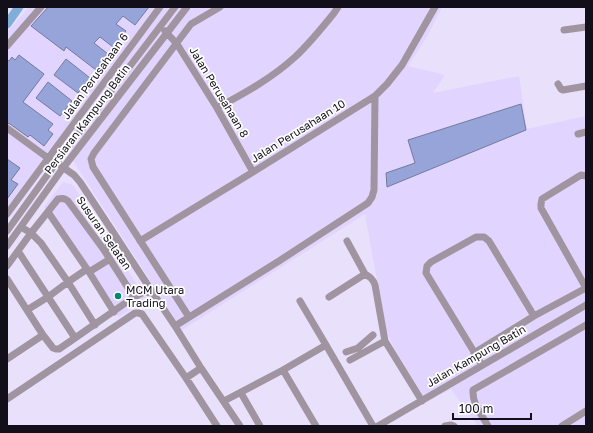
<svg xmlns="http://www.w3.org/2000/svg" width="593" height="433" font-family="'Golos Text',sans-serif">
  <style>
    .built { fill: #e1d4fe }
    .lines { fill: none; stroke-linecap: round; stroke-linejoin: round }
    .river { stroke: #81add9; stroke-width: 9 }
    .building { fill: #97a4da; stroke: #747b9a }
    .minor { stroke: #a094a0; stroke-width: 7 }
    .poi-dot { fill: #02896f; stroke: #fff; stroke-width: 1.5 }
    .labels { text-anchor: middle; stroke-width: 3.5; stroke-linejoin: round; paint-order: stroke }
    .street-label { font-size: 11px; fill: #120e1a; stroke: #fff }
    .poi-label { font-size: 11px; fill: #120e1a; stroke: #fff; text-anchor: start }
  </style>
  <rect width="100%" height="100%" fill="#e9e0fc"/>
  <path class="built" d="M29 7H442L427 37 408 66 445 75 433 93 519 76 527 129 586 116V426H478L451 389 427 402 394 348 386 330 365 214 182 330 63 145 7 221V32Z
    M63 182 73 185 146 299 119 317 44 207Z"/>
  <g class="lines">
    <path class="river" d="M7 24 19 7"/>
  </g>
  <path class="building" d="M48 7H149L135 25 123 16 116 24 126 31 113 47 100 37 94 43 108 54 96 70 66 47 64 51 31 26Z
    M19 55 44 74 23 102 53 124 48 130 53 134 44 146 30 135 28 137 10 124 7 123V60L9 61 12 57 15 60Z
    M66 59 90 78 78 93 54 75Z
    M48 82 72 101 60 116 36 98Z
    M521 104 526 130 387 187 386 173 415 163 408 140Z
    M7 159 20 168 11 180 18 184 7 199Z"/>
  <g class="lines">
    <path class="minor" d="M564 30 586 27
      M165 31 177 44 217 108 253 172
      M7 46 41 7
      M558 84 561 89 563 90 586 86
      M217 108C245 93 272 78 295 57 309 44 322 28 334 13L338 7
      M7 128 52 161
      M578 134 586 132
      M61 166 74 175 80 182 115 235V241L104 250
      M48 212 89 272 114 312
      M7 214 160 7
      M21 227 31 233 41 243 68 282 95 325
      M7 231 56 163 175 7
      M115 235 153 293
      M140 241 253 172 375 96 387 84 402 65 435 7
      M347 241 365 274
      M7 246 63 168 187 7
      M18 251 75 338
      M7 266 31 233 58 199C62 198 64 198 68 201L104 250 134 297
      M89 272 110 259
      M7 279 43 335 53 348 56 349H59L75 338 134 297 144 292 153 293 175 326 201 368 240 426
      M586 288 541 208V204L542 199 581 175 586 176
      M329 297 365 274C370 277 373 279 375 285L385 341 422 401
      M300 301 326 345
      M27 310 48 297 68 282 87 269
      M189 317 93 167 91 159 94 153 191 24 220 7
      M175 326 279 261 368 203 372 197 374 190 375 96
      M346 352 358 348 373 335
      M474 353 534 316 586 288
      M7 359 43 335
      M350 360 385 341
      M482 365 426 273 427 266 431 262 476 237H484L489 241 534 316
      M283 370 316 426
      M186 378 201 368
      M241 393 260 426
      M7 399 135 313H138L142 314 186 378 217 426
      M224 401 283 370 326 345 373 426
      M378 426 586 305
      M445 426 451 425 454 426
      M488 426C482 415 472 404 473 390L586 325
      M562 426 586 411"/>
  </g>
  <circle class="poi-dot" cx="118" cy="296" r="4"/>
  <g class="labels">
    <g class="street-label">
      <text transform="translate(95 76) rotate(-54)" y="4">Jalan Perusahaan 6</text>
      <text transform="translate(219 92) rotate(59)" y="4">Jalan Perusahaan 8</text>
      <text transform="translate(87 119) rotate(-53)" y="4">Persiaran Kampung Batin</text>
      <text transform="translate(298 131) rotate(-32)" y="4">Jalan Perusahaan 10</text>
      <text transform="translate(104 233) rotate(55)" y="4">Susuran Selatan</text>
      <text transform="translate(476 356) rotate(-30)" y="4">Jalan Kampung Batin</text>
    </g>
    <g class="poi-label">
      <text x="126" y="294">MCM Utara<tspan x="126" dy="13">Trading</tspan></text>
    </g>
  </g>
  <rect width="593" height="433" fill="none" stroke="#120e1a" stroke-width="16"/>
  <path d="M453 413v6h78v-6" fill="none" stroke="#120e1a" stroke-width="2"/>
  <text x="459" y="413" font-size="12" fill="#120e1a" stroke="#ffffff" stroke-width="3" paint-order="stroke">100 m</text>
</svg>
